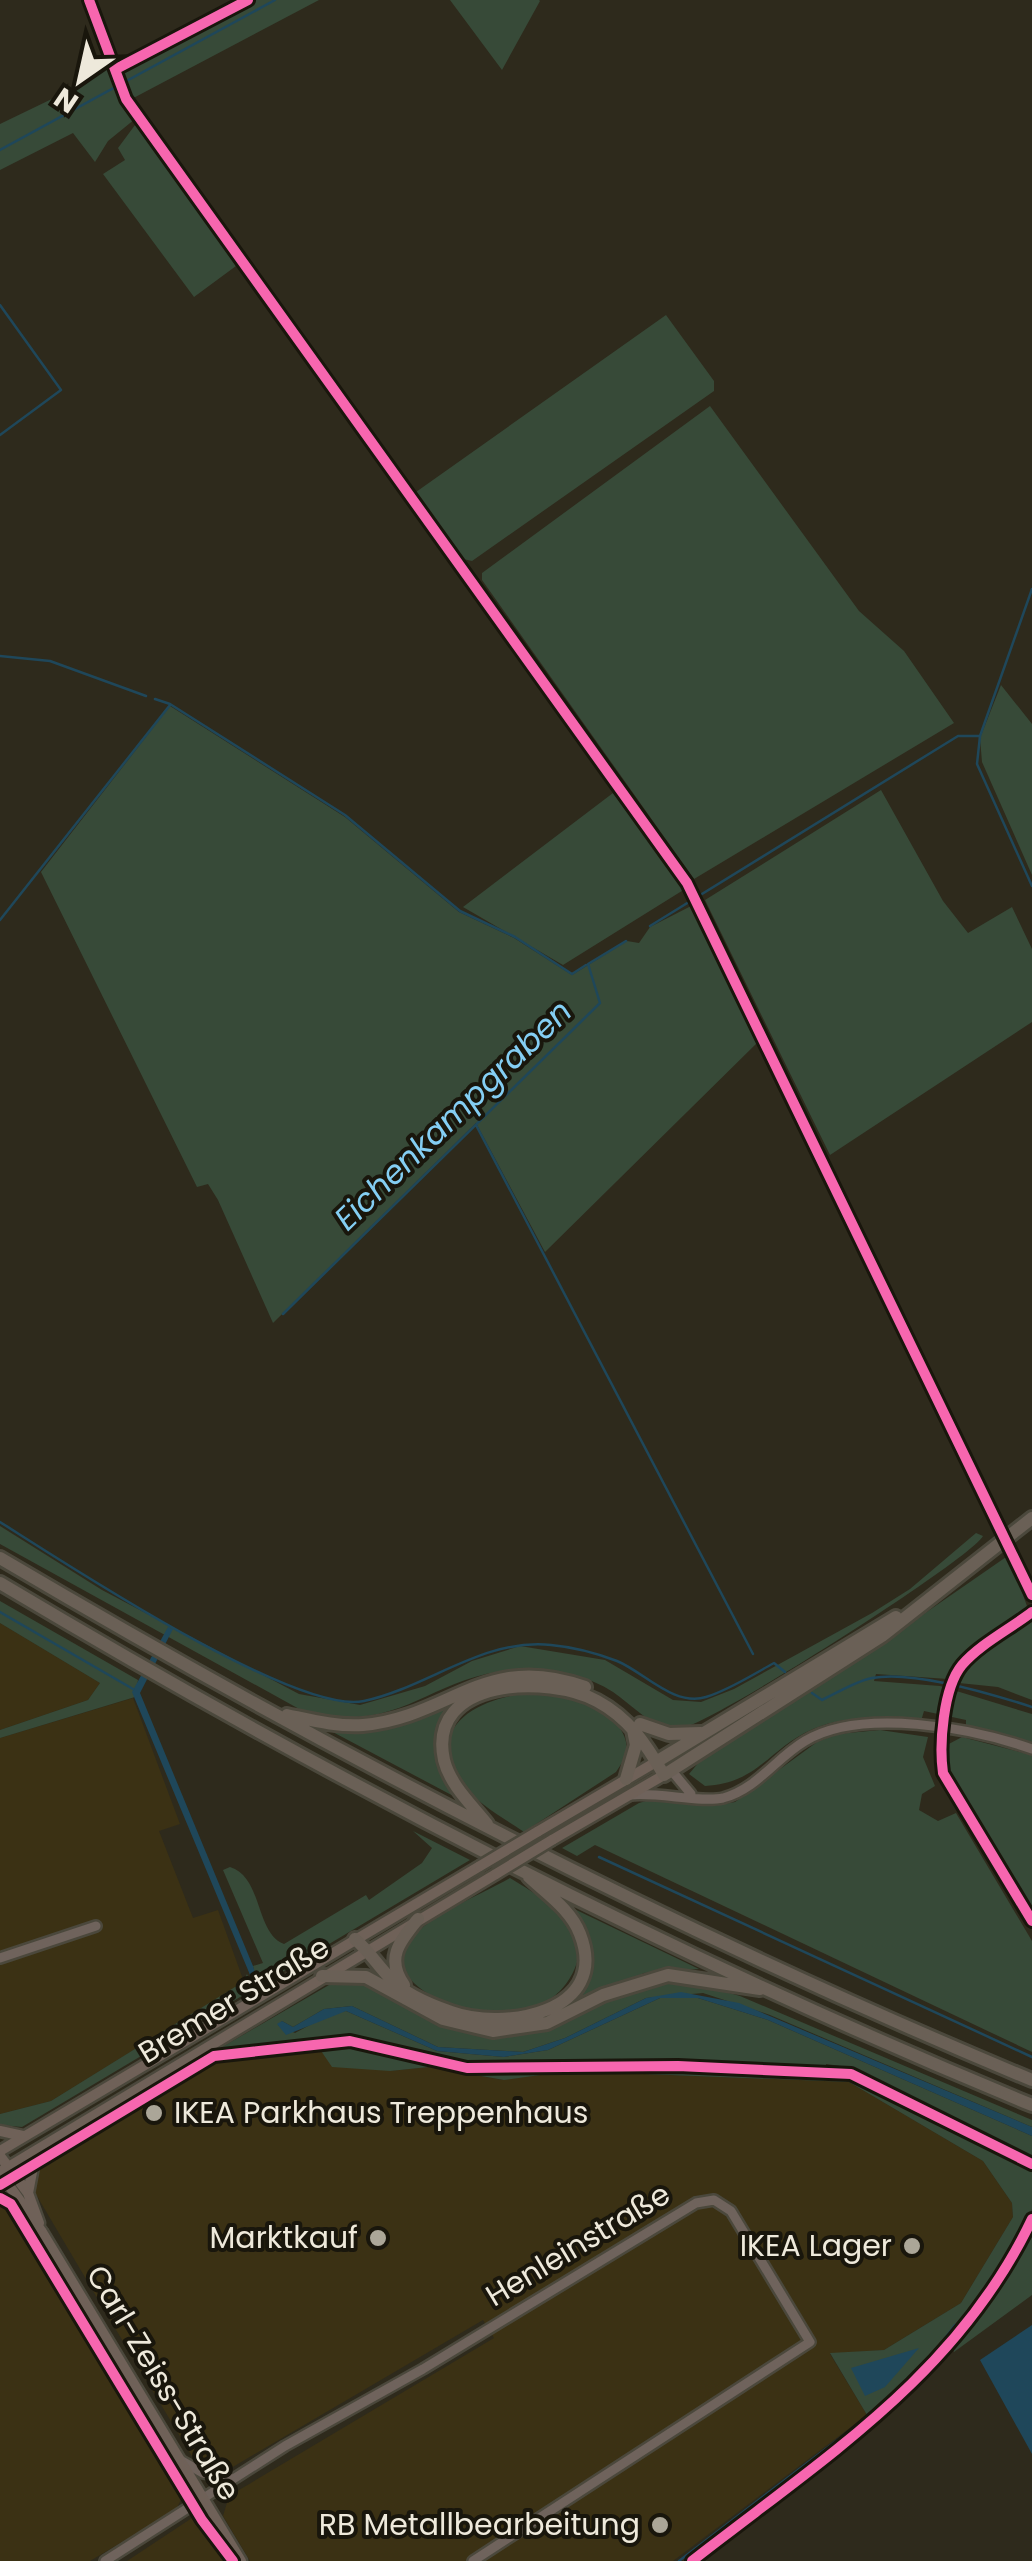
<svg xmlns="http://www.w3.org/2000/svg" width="1032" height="2561" font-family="Poppins,sans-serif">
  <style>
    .built { fill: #3b3114 }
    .green { fill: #374a38 }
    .water { fill: #1f475a }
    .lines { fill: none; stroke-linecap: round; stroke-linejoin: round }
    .stream { stroke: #1f475a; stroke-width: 2.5 }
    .minor-casing { stroke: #4b483c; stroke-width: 14 }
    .major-casing { stroke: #4b483c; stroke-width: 15 }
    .highway-casing { stroke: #4b483c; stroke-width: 18 }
    .minor { stroke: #6f635c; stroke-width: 9 }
    .major { stroke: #6f6158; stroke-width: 10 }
    .highway { stroke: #6a6056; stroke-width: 12 }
    .major-bridge-casing { stroke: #4b483c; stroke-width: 15; stroke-linecap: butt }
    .major-bridge { stroke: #6f6158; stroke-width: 10 }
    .cycleway-casing { stroke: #19160c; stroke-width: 16 }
    .cycleway { stroke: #f766af; stroke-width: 10 }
    .poi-dot { fill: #aba698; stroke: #19160c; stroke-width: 4 }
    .labels { text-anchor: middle; stroke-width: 8; stroke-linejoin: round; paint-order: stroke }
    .street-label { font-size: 30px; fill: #eee9db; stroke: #19160c }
    .poi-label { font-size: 30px; fill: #eee9db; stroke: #19160c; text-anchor: end }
    .water-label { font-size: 32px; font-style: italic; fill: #84cef3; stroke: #19160c }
  </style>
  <rect width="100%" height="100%" fill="#2e2a1c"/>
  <path class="built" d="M0 1623 100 1683 88 1700 0 1730Z
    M133 1698 180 1824 159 1831 193 1918 218 1910 244 1982 51 2101 0 2114V1738Z
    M317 2045 390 2071 429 2067 503 2080 568 2071 849 2082 983 2161 1012 2203 1013 2217 961 2303 884 2350 830 2354 867 2415 673 2561H250L223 2516 229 2496 494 2338 483 2320 226 2471 205 2469 196 2463 112 2323 34 2191 33 2179 38 2169 228 2055Z
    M0 2201 9 2206 184 2493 176 2510 90 2561H0Z
    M192 2518 205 2522 230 2561H127Z"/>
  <path class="green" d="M233 0H319L124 103 135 119 108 141 95 162 73 133 0 170V124L58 96 118 56 125 58Z
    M450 0H539L540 1 502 70Z
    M138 121 236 266 194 297 103 174 125 160 118 148Z
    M666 315 714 381V391L472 561 463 559 416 492Z
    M710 406 859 611 904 651 954 723 694 879 482 580V573Z
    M1001 685 1032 724V875L982 762 980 738Z
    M170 706 345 817 459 912 514 938 572 975 627 941 639 943 650 927 693 905 759 1041 545 1252 476 1123 273 1323 218 1200 208 1184 197 1187 41 872Z
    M881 790 943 901 968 933 1012 907 1032 949V1022L830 1155 705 900Z
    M613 793 685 889 563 965 463 907Z
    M0 1526 102 1590 299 1694 360 1705 425 1686 472 1661 520 1646 605 1660 673 1700 701 1702 734 1689 872 1613 910 1589 976 1533 983 1536C970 1560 701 1731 678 1729 652 1728 633 1706 613 1692 584 1673 545 1666 511 1670 426 1678 398 1738 301 1710L0 1544Z
    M1009 1555 1028 1609 959 1661 948 1679 876 1674 874 1681 940 1686 1032 1714V1742L966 1725V1720L924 1711 921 1721C884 1718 848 1714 813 1729 769 1748 759 1783 705 1786L689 1774 704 1756 824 1683Z
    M0 1601 138 1680 135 1697 0 1738V1730L88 1700 100 1683 0 1623Z
    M1032 1619V1700L998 1687 959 1683 964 1669Z
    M538 1692C571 1697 631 1711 627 1755L616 1772 524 1832C504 1818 477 1804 463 1784 418 1722 488 1695 538 1692Z
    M467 1694C437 1739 426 1750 459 1799L329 1730C381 1733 420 1714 467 1694Z
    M880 1730 928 1737 923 1757 935 1786 922 1794 919 1810 938 1821 956 1813 1032 1941V2052L595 1845 577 1856 562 1848 639 1803 656 1798 712 1806 735 1802 817 1742 837 1734Z
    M962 1737 1032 1755V1912L950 1777 945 1746Z
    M413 1831 470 1860 22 2127 0 2125V2114L51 2101 243 1982 247 1974 249 1979H256L253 1966 263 1963 223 1870 230 1867C263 1877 255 1933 284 1944L366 1895 369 1900 422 1863 432 1848Z
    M510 1878C539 1896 593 1925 575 1968 535 2062 367 1990 407 1942 431 1914 478 1896 510 1878Z
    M568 1906 699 1969 644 1973 565 2009C596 1974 595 1943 568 1906Z
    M355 1980C408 1996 436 2034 497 2036 555 2037 596 1998 649 1985 678 1978 713 1988 740 1996L1032 2120V2127L770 2015 703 1993 646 1998 565 2038 523 2052 438 2047 352 2006 324 2009 293 2027 282 2021 278 2025 295 2033 332 2013 346 2011 437 2051 504 2057 548 2050 660 1998H698L768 2020 1032 2136V2156L848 2067 826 2064V2074L852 2078 1032 2170C1032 2182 1032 2197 1032 2209 1022 2247 904 2414 867 2415L830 2353 884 2350 961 2303 1013 2217 1012 2203 983 2161 849 2082 569 2071 504 2080 429 2067 390 2071 332 2067 317 2045 228 2055 222 2047 329 1985Z
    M1032 2234V2295L954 2352 952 2347 991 2300Z"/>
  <path class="water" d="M168 1627 173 1629 140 1693 253 1966 257 1979 253 1982 132 1692Z
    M681 1992 739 2003 1032 2127V2136L768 2020 698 1998H660L548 2050 504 2057 437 2051 346 2011 286 2035 277 2024 282 2021 293 2027 324 2009 352 2006 438 2047 523 2052 565 2038 646 1998Z
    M1032 2325V2454L980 2360Z
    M919 2348 885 2387 865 2396 851 2368Z"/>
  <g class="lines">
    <path class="stream" d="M0 150 275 0
      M0 305 61 390 0 435
      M1032 589 980 736 977 764 1032 886
      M0 656 50 661 146 696
      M155 699 170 704 345 815 460 911 515 937 572 974 586 965
      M0 920 170 705
      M650 926 958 736H980
      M476 1125 753 1654
      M283 1314 600 1003 588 964 626 941
      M0 1522C65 1563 297 1716 364 1701 429 1687 482 1638 551 1645 573 1647 596 1653 617 1661 644 1672 674 1707 706 1697 729 1690 752 1675 774 1663L785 1672
      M0 1612 133 1689
      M812 1693 822 1700C837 1693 856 1681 872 1678 913 1670 992 1694 1032 1707
      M599 1857 1032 2057
      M868 2417 935 2352 955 2325
      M679 2561 856 2426"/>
    <g class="minor-casing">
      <path id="minor" d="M671 1770 691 1794
        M630 1795C658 1792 701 1803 723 1798 757 1789 776 1758 805 1741 862 1707 972 1728 1032 1749
        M0 1958 96 1926
        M180 2460 203 2473 233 2479
        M105 2561 285 2446 423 2369 696 2203 714 2200 731 2211 810 2342 473 2561"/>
    </g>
    <g class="major-casing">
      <path id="major" d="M537 1832 656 1762
        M552 1840 664 1775
        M0 2131 23 2136
        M0 2151 480 1866
        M0 2156 28 2193 39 2223
        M0 2172 496 1874
        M0 2173 42 2232 241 2561
        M28 2193 36 2151"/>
    </g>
    <g class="highway-casing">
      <path id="highway" d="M0 1558C332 1754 676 1932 1032 2080
        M0 1583C330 1780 677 1959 1032 2105
        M287 1715C311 1720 338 1727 363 1725 451 1717 485 1651 585 1687
        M640 1724 669 1734 701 1733
        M656 1762 896 1617
        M626 1779 636 1745 633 1730
        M487 1824C472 1805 450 1785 444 1760 426 1677 549 1675 597 1701 629 1718 646 1744 664 1775L882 1636 1032 1518
        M355 1939C369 1951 378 1966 391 1979 405 1995 431 2005 451 2012 503 2031 611 2013 580 1934 571 1910 547 1894 529 1877
        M322 1976 366 1977 443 2019 493 2031 547 2023 603 1995 668 1975 760 1989
        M404 1985C385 1958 400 1941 418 1919"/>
    </g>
    <use href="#minor" class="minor"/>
    <use href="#major" class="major"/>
    <use href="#highway" class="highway"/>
    <g class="major-bridge-casing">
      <path id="major-bridge" d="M480 1866 537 1832
        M496 1874 552 1840"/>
    </g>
    <use href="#major-bridge" class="major-bridge"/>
    <g class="cycleway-casing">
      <path id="cycleway" d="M89 0 126 99 687 883 1032 1595
        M116 69 248 0
        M1032 1612C1010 1629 980 1644 962 1665 943 1688 939 1745 943 1773L1032 1921
        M0 2185 214 2056 350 2041 467 2068 678 2066 851 2074 1032 2164
        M0 2198 11 2204 202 2520 233 2561
        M692 2561C823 2458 958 2375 1032 2219"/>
    </g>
    <use href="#cycleway" class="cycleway"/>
  </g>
  <g class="poi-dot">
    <circle cx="154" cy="2113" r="10"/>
    <circle cx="378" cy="2238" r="10"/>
    <circle cx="912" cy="2246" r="10"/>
    <circle cx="660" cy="2525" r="10"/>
  </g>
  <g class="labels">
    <g class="street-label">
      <text transform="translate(234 2000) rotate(-31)" y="10">Bremer Straße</text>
      <text transform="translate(578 2245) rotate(-31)" y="10">Henleinstraße</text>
      <text transform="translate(163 2383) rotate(59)" y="10">Carl-Zeiss-Straße</text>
    </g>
    <g class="poi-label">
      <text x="174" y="2123" text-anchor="start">IKEA Parkhaus Treppenhaus</text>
      <text x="358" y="2248">Marktkauf</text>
      <text x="892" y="2256">IKEA Lager</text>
      <text x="640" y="2535">RB Metallbearbeitung</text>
    </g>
    <g class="water-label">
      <text transform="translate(453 1115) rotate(-44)" y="11">Eichenkampgraben</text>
    </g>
  </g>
  <g transform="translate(80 80) rotate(214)" stroke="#19160c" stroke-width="8" paint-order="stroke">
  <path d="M0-8L18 38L0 25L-18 38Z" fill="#eee9db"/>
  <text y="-15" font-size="28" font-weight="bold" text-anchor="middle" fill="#eee9db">N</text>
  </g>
</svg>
